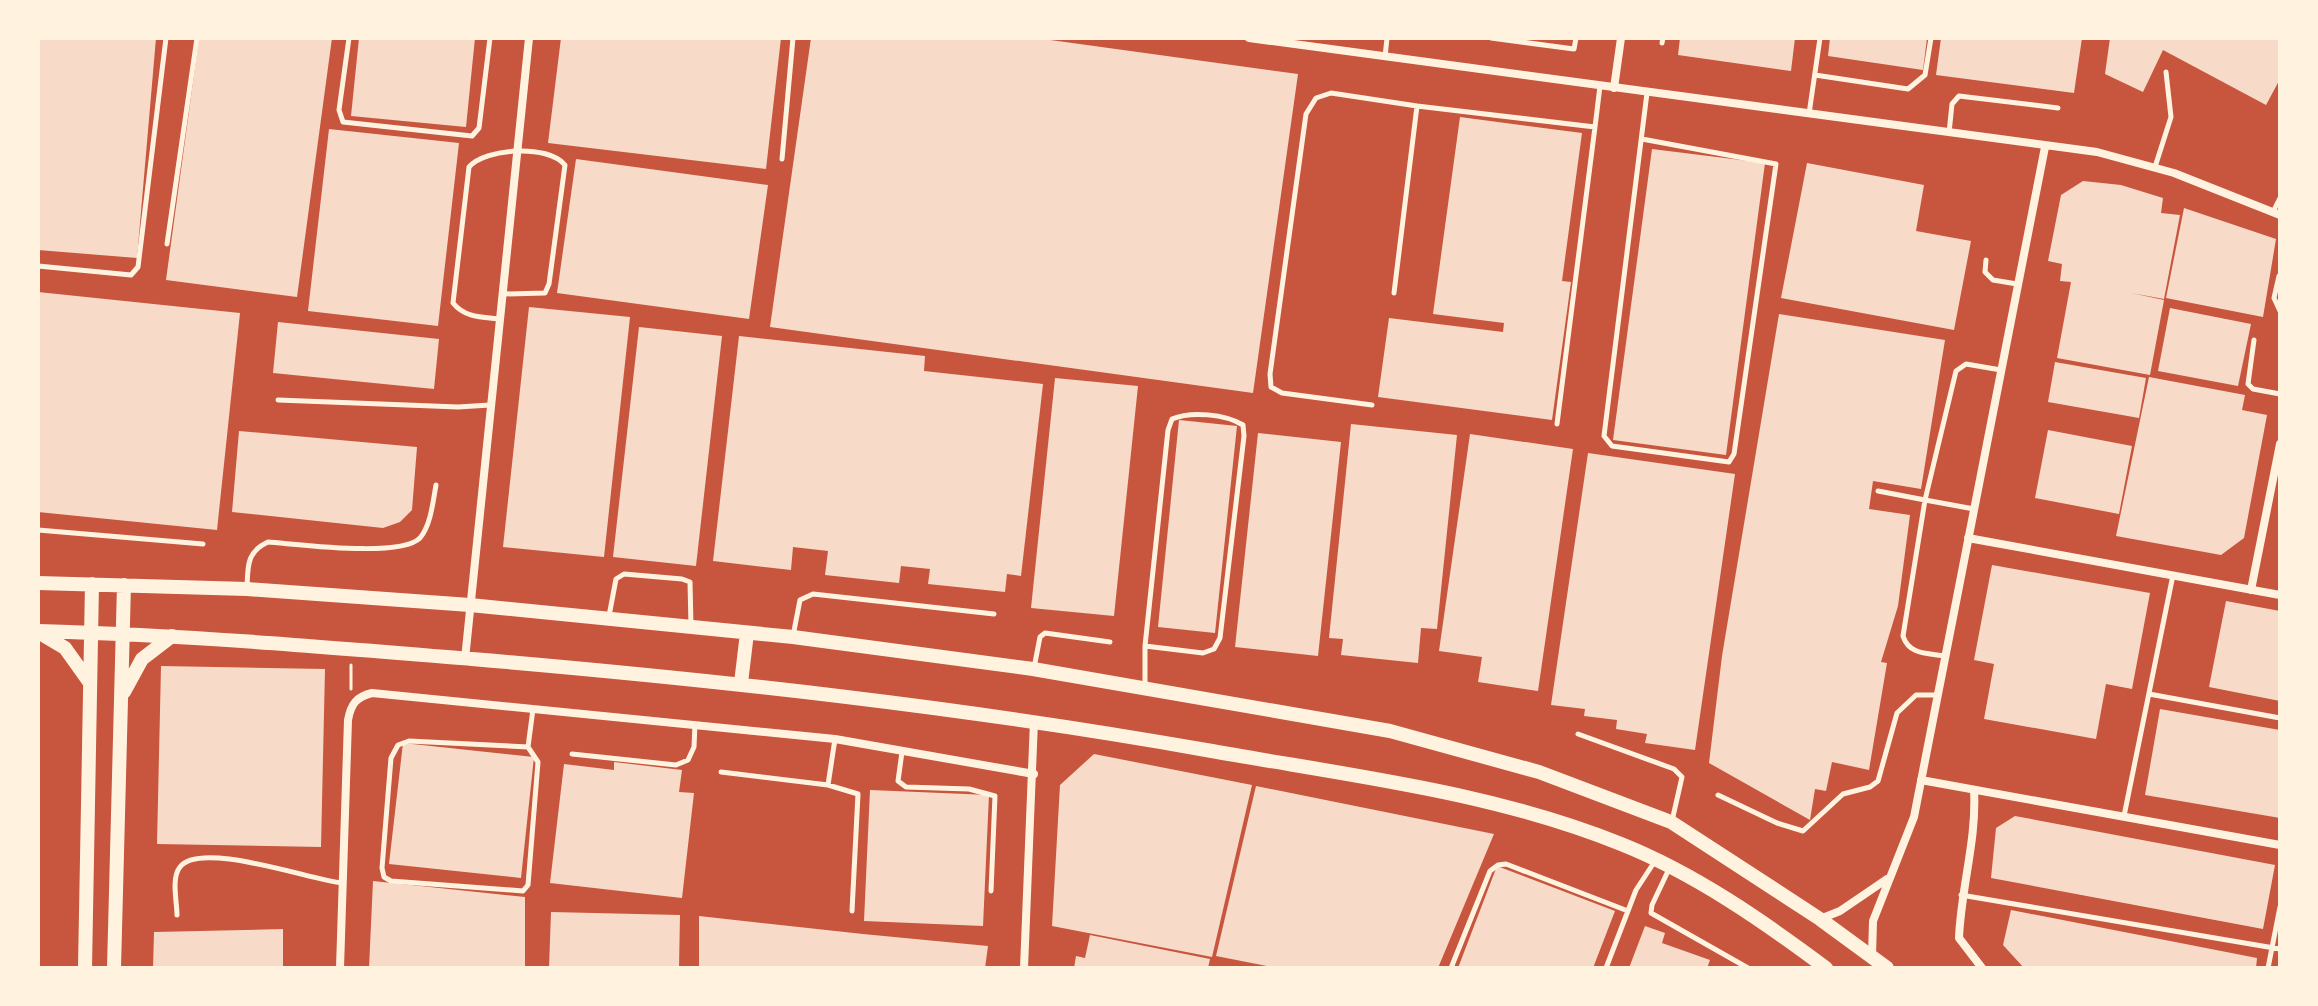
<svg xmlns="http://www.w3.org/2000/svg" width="2318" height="1006" font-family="'DM Sans',sans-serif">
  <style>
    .building { fill: #f7dbc8 }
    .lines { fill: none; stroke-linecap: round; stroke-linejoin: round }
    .path { stroke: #fff3e0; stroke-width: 3 }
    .service { stroke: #fff3e0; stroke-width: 5 }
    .minor { stroke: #fff3e0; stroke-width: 8 }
    .tertiary { stroke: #fff3e0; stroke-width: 14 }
  </style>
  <rect width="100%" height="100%" fill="#c8553d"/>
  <path class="building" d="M38 38H156L137 258 38 250Z
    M199 38H332L297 297 166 280Z
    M359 38H475L466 127 351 116Z
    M561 38H781L766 169 548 143Z
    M811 38H1036L1298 74 1253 393 770 327Z
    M1680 38H1795L1791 71 1678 55Z
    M1830 38H1927L1923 70 1828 56Z
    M1941 38H2082L2074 93 1936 75Z
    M2110 38H2280V79L2266 105 2163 50 2143 92 2105 74Z
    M1460 117 1582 133 1562 281 1571 282 1552 420 1378 397 1389 318 1503 332 1504 323 1433 314Z
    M329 129 459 143 438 326 308 311Z
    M1652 149 1765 163 1726 455 1613 440Z
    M576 159 768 185 749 319 557 293Z
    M1807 163 1924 185 1916 231 1971 241 1954 330 1781 298Z
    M2083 181 2121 185 2163 198 2161 213 2180 215 2164 299 2131 293 2164 300 2150 375 2057 358 2071 282 2060 281 2062 264 2048 261 2061 195Z
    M2184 208 2276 239 2263 317 2166 298Z
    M38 292 240 313 217 530 38 512Z
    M529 307 630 317 604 557 503 547Z
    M2170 308 2251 324 2238 386 2158 371Z
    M1779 314 1945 340 1921 489 1873 481 1869 509 1910 515 1898 606 1881 662 1887 663 1869 770 1832 762 1826 791 1815 789 1810 820 1709 763 1722 656Z
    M278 322 439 339 434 389 273 373Z
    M639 327 722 336 696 566 613 557Z
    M739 336 925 356 924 371 1043 384 1021 576 1007 574 1005 592 928 584 930 569 901 566 899 583 825 575 828 551 793 547 791 570 713 561Z
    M2055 362 2146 378 2139 418 2048 402Z
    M2149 377 2245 395 2242 410 2267 415 2244 538 2221 555 2116 536Z
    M1055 378 1138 386 1114 616 1031 608Z
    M1179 420 1237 426 1215 633 1158 627Z
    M1351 424 1457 435 1437 629 1421 628 1418 663 1341 655 1343 639 1329 638Z
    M2048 430 2132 446 2119 514 2035 498Z
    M239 431 417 447 412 510 400 522 383 528 232 512Z
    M1258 433 1341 442 1318 656 1235 647Z
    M1470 434 1573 449 1538 691 1478 682 1482 657 1439 651Z
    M1588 453 1735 474 1695 750 1645 743 1647 734 1616 729 1617 720 1584 716 1585 709 1551 705Z
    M1992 565 2150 593 2132 689 2106 684 2096 739 1984 719 1994 664 1974 660Z
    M2226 601 2280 611V701L2209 687Z
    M161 666 325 669 321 847 157 844Z
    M2160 709 2280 730V818L2145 795Z
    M403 743 534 757 521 878 389 864Z
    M1094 754 1252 785 1212 957 1052 926 1060 785Z
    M614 762 682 770 679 792 694 793 682 898 550 883 564 764 614 770Z
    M1256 786 1494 834 1438 968H1277L1216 956Z
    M870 790 989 795 983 926 864 921Z
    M2015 816 2275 865 2263 929 1991 878 1996 828Z
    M1497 866 1615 911 1593 968H1458Z
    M373 881 525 897V968H369Z
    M2011 910 2257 958 2256 968H2024L2003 945Z
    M551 912 680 915 679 968H549Z
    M699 916 863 934 988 946 985 968H699Z
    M1645 926 1665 933 1662 943 1710 960 1707 968H1629Z
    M283 929V968H153L154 932Z
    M1090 935 1210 959 1208 968H1074L1076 956 1085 958Z"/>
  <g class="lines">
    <path class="path" d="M351 689V665"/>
    <path class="service" d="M349 38 339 110 343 122 472 136 479 128 490 38
      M1491 38 1574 49 1576 38
      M1662 43 1663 38
      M1385 57 1387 38
      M1815 75 1908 89 1925 75 1931 38
      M1809 114 1820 38
      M1949 133 1952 104 1959 96 2058 108
      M1642 139 1776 164 1734 454 1729 462 1612 446 1604 436 1647 93
      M782 159 793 38
      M2155 167 2171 117 2166 72
      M2273 212 2280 198
      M167 244 197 38
      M1986 260 1985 272 1993 280 2017 284
      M38 266 131 275 138 267 166 38
      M2279 276 2274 298 2280 311
      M1394 293 1417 106 1595 127 1600 86
      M500 319C482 317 465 318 453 303L469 167C486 148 548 144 565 165L549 284 545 293 504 294
      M2254 340 2248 384 2253 389 2280 394
      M278 400 458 407 490 405
      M1372 405 1282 393 1271 387 1270 374 1306 114 1316 98 1331 93 1417 106
      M1557 424 1595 127
      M1878 491 1925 500 1956 371 1966 364 2001 370
      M38 530 203 544
      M247 588C248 567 246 552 268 542 297 544 400 558 420 538 431 525 433 501 436 485
      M609 616 616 579 624 574 682 579 690 582 691 626
      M793 636 800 600 813 594 994 614
      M1945 656C1927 653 1909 655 1903 636L1925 500 1974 509
      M1034 668 1040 637 1045 633 1110 642
      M1145 685V646L1168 430 1172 419C1191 411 1225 414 1243 425L1244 436 1220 638 1214 649 1203 653 1145 646
      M2149 694 2280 718
      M1578 734 1674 769 1682 777 1672 821
      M528 747 409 741 398 745 391 758 382 868 384 877 391 881 523 891 528 885 538 762 528 747 533 709
      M902 752 898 781 906 787 969 789 995 796 991 891
      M572 754 676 765 688 760 694 747 695 724
      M721 772 828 785 835 739
      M828 785 858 794 852 911
      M1718 795 1777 823 1803 831 1843 794 1870 787 1878 781 1897 713 1916 695H1937
      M2124 816 2173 575
      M1669 869 1652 905 1651 913 1748 968
      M1961 895 2280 949
      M177 915C177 902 171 878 180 867 200 840 311 880 342 883
      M1451 968 1490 871 1498 865 1506 864 1628 911
      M1606 968 1636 890 1655 861
      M2268 968 2280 907"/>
    <path class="minor" d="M1249 38 2097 152 2174 173 2280 215
      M1614 88 1621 38
      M1968 538 2280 595
      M2251 590 2280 444
      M465 659 529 38
      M1921 780 2280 845
      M1974 790C1977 839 1961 888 1959 938L1982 968
      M1820 919 1840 911 1887 879
      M1872 956 1873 921 1914 817 2045 147
      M340 968 348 720C351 704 356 697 372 693L835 739 1034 774
      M1024 968 1034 721"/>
    <path class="tertiary" d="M38 583 247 589 470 605 793 637 1033 669 1390 731 1539 772 1671 822 1820 919 1887 968
      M38 631C183 635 327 647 472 659 719 680 963 707 1206 750 1345 775 1490 791 1621 844 1694 873 1763 921 1826 968
      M38 632 65 648 90 683
      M741 683 747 633
      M124 692 142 659 172 636
      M85 968 92 584
      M114 968 124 585"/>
  </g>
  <rect width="2318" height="1006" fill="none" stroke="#fff3e0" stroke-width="80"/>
</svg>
